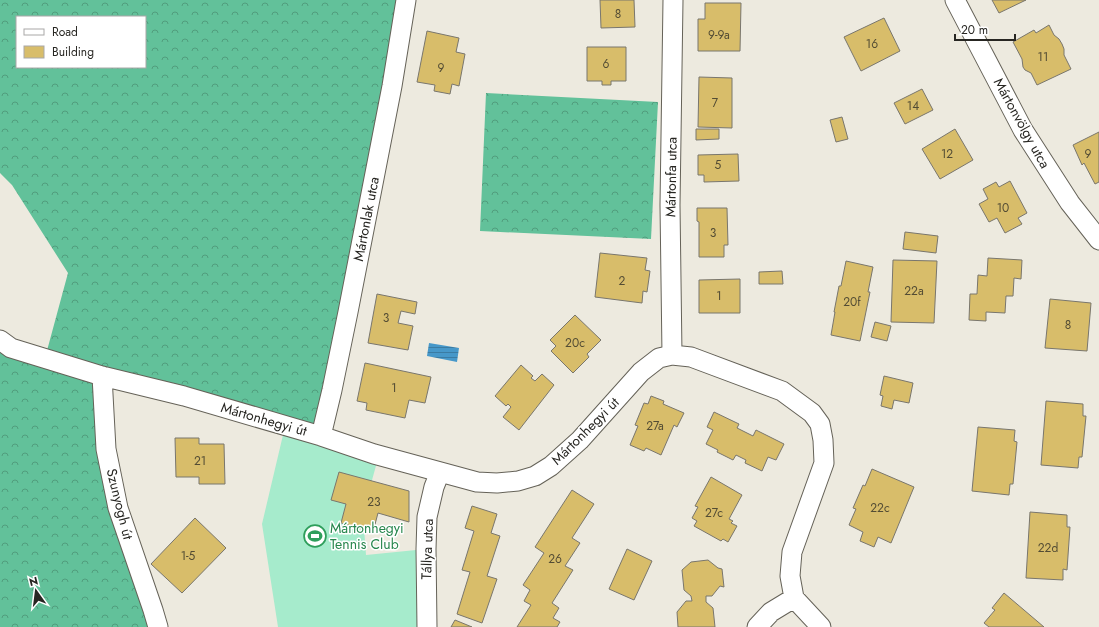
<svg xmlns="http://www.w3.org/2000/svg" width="1099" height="627" font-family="Jost,sans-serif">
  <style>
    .forest { fill: url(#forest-crowns); fill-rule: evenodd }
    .garden { fill: #a6ebcc }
    .water { fill: url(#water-rules) }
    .building { fill: #d8bd6a; stroke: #79766d }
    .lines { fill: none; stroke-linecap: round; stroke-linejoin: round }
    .minor-casing { stroke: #656258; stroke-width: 21 }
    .minor { stroke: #fff; stroke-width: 19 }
    .labels { text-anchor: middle; stroke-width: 3; stroke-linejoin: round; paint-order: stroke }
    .number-label { font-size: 12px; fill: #534c34 }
    .street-label { font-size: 14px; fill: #272622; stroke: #fff }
    .leisure-label { font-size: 14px; fill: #27864d; stroke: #fff; text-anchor: start }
  </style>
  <defs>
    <pattern id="forest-crowns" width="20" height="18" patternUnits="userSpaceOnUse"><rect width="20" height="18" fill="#62c19a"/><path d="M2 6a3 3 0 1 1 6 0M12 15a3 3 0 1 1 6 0" fill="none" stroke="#519d7d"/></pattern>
    <pattern id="water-rules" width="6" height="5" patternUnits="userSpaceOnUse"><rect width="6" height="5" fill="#4798c9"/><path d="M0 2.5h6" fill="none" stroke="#3b7ca3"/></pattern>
  </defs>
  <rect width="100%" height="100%" fill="#edeadf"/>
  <path class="forest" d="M0 0H406L321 436 103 376 106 449 158 627H0V340L45 358 68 273 12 185 0 173ZM17 17H145V67H17Z
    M486 93 658 102 651 239 480 231Z"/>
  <path class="garden" d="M283 435 377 462 363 513 366 555 426 549 427 627H278L262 524Z"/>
  <path class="water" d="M429 343 459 348 457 362 427 356Z"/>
  <path class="building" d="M600 0H634L635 27 601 28Z
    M992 0H1026L999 13Z
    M705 3H741L740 51H698V19H705Z
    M884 18 900 51 861 71 844 37Z
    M1049 25 1054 35 1059 39 1062 44 1064 49V55L1071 69 1037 85 1031 73 1025 70 1023 67 1022 59 1013 42 1034 30 1036 33Z
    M427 31 459 38 456 52 465 54 459 86 452 84 450 94 434 91 435 85 417 82Z
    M587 47H626V81H611V85H602V81H587Z
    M699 77 732 78V128L698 127Z
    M922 89 933 110 905 124 894 103Z
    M842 117 848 139 836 142 830 120Z
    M696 129H719V139L696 140Z
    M955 129 973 160 940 179 922 149Z
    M1099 132V182L1095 184 1084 163 1082 165 1073 145Z
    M738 154 739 181 704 182V175H698V155Z
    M1010 181 1027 213 1018 218 1022 224 1005 233 997 218 989 222 979 204 988 199 983 189 996 182 999 187Z
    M697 208H727L728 245H724V257H699V222L697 221Z
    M905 232 938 236 936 253 903 249Z
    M600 253 647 258 645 270 650 271 647 292 643 291 642 303 595 297Z
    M988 258 1022 260 1021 279 1014 278 1013 296H1006L1005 313 986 312V321L969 320 970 294H977L978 275 987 276Z
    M893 260 937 261 934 323 891 322Z
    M846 261 873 267 868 292H870L860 341 831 335 835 312H834L839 286H841Z
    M782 271 783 284H759V272Z
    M740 279V313H699V280Z
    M377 294 417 302 415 314 401 311 398 323 413 326 408 350 368 343Z
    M1050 299 1091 303 1087 351 1045 348Z
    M575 315 601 340 587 354 589 357 573 373 551 351 556 346 550 340Z
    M875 322 891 326 887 341 871 337Z
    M365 363 431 377 425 403 409 400 405 418 366 410 367 403 357 401Z
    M521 365 533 376 531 378 535 381 542 374 554 385 519 430 503 417 511 407 508 404 506 406 495 396Z
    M884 376 913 383 909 403 894 400 892 409 881 406 883 396 880 395Z
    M651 396 664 401 663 404 684 413 677 427 674 425 661 455 646 448 644 451 630 445 638 426 635 425 644 403 648 404Z
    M1046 401 1083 404V416H1086L1082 457H1079L1078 468 1041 465Z
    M714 412 739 424 737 428 753 436 756 430 784 444 776 460 768 457 762 471 745 463 746 460 736 455 733 460 717 452 718 450 706 444 713 430 707 427Z
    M978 427 1015 430 1014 441 1017 442 1013 484H1010L1009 495 972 491Z
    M175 438H199V444H224L225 484H199V477H176Z
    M872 469 914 487 891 543 878 537 874 547 860 541 863 532 849 525 856 509 853 508 863 485 865 486Z
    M339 472 409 491V522L378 513 373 532 341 523 346 504 331 500Z
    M711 477 742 495 729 519 733 521 731 523 737 526 728 542 723 539 721 541 694 526 697 521 692 518 698 507 695 506Z
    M572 490 594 504 572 538 580 543 565 566 573 570 552 603 559 608 553 618 560 622 557 627H517L531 605 524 601 530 590 523 585 544 553 535 547Z
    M472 506 497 514 491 533 500 536 487 576 497 579 482 623 457 614 470 572 462 570 474 531 465 528Z
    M1030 512 1067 515V527H1070L1067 570 1063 569V580L1026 578Z
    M195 518 226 548 182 593 151 564Z
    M627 549 652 561 634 600 609 589Z
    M708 560 718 568 722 569 724 587 720 586 712 596H706V602L713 608 715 627H678L677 612 686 601H692L691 596 684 590 682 570 691 562Z
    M1004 593 1044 627H989L984 623 995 610 992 608Z
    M455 620 472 627H451Z"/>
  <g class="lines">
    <g class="minor-casing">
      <path id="minor" d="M955 0 1023 130 1070 203 1099 240
        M0 340 11 348 102 376 184 396 321 436 374 454 477 482 497 483 518 481 535 476 551 466 580 440 641 372 659 358 672 355 691 357 782 391 812 413 820 424 823 440 824 463 792 552 790 576 794 598 821 627
        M672 355 670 205 673 0
        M102 376 106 449 118 508 153 610 158 627
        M321 436 332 390 348 312 392 86 406 0
        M427 627 426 549 427 517 434 487 440 472
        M757 627 771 612 794 598"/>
    </g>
    <use href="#minor" class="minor"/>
  </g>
  <defs>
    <g id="stadium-ring" transform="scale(1.15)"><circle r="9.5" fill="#fff" stroke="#2e9e5b" stroke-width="1.5"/><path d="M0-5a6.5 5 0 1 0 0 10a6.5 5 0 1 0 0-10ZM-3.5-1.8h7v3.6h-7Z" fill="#2e9e5b"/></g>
  </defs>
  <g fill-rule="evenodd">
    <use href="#stadium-ring" x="315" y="536"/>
  </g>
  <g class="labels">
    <g class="number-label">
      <text x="618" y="18">8</text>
      <text x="719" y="39">9-9a</text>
      <text x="872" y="48">16</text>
      <text x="1043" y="61">11</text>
      <text x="606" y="68">6</text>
      <text x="441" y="72">9</text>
      <text x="715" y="107">7</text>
      <text x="913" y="110">14</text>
      <text x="947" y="158">12</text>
      <text x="1088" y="158">9</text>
      <text x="718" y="169">5</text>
      <text x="1003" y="212">10</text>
      <text x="713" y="237">3</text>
      <text x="622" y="285">2</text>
      <text x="914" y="295">22a</text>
      <text x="719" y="300">1</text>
      <text x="852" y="306">20f</text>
      <text x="386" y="322">3</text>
      <text x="1068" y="329">8</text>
      <text x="575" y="347">20c</text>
      <text x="394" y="392">1</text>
      <text x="655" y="430">27a</text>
      <text x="200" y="465">21</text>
      <text x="374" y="506">23</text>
      <text x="880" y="512">22c</text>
      <text x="714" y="517">27c</text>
      <text x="1048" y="552">22d</text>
      <text x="188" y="560">1-5</text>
      <text x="555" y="563">26</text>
    </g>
    <g class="street-label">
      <text transform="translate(1022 123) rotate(61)" y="5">Mártonvölgy utca</text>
      <text transform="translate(671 177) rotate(-89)" y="5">Mártonfa utca</text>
      <text transform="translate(366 219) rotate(-79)" y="5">Mártonlak utca</text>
      <text transform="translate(264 419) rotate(16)" y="5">Mártonhegyi út</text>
      <text transform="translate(585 431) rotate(-45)" y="5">Mártonhegyi út</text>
      <text transform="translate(120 504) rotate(76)" y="5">Szunyogh út</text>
      <text transform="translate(427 549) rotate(-88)" y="5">Tállya utca</text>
    </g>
    <g class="leisure-label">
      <text x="330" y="533">Mártonhegyi<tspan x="330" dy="16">Tennis Club</tspan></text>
    </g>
  </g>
  <rect x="16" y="16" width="130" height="52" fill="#ffffff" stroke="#a9a8a7"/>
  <rect x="24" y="29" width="20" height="6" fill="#ffffff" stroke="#a9a8a7"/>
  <text x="52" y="36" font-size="12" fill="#272622">Road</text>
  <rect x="24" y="46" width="20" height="12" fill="#d8bd6a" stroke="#a9a8a7"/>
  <text x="52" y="56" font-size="12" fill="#272622">Building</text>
  <g transform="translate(36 591) rotate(346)" stroke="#ffffff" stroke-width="3" paint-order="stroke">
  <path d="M0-3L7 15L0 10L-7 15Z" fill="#272622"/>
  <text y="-6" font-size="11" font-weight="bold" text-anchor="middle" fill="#272622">N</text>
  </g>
  <path d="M955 34v6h60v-6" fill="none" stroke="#272622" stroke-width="2"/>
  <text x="961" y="34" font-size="12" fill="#272622" stroke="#ffffff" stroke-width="3" paint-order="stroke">20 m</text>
</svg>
